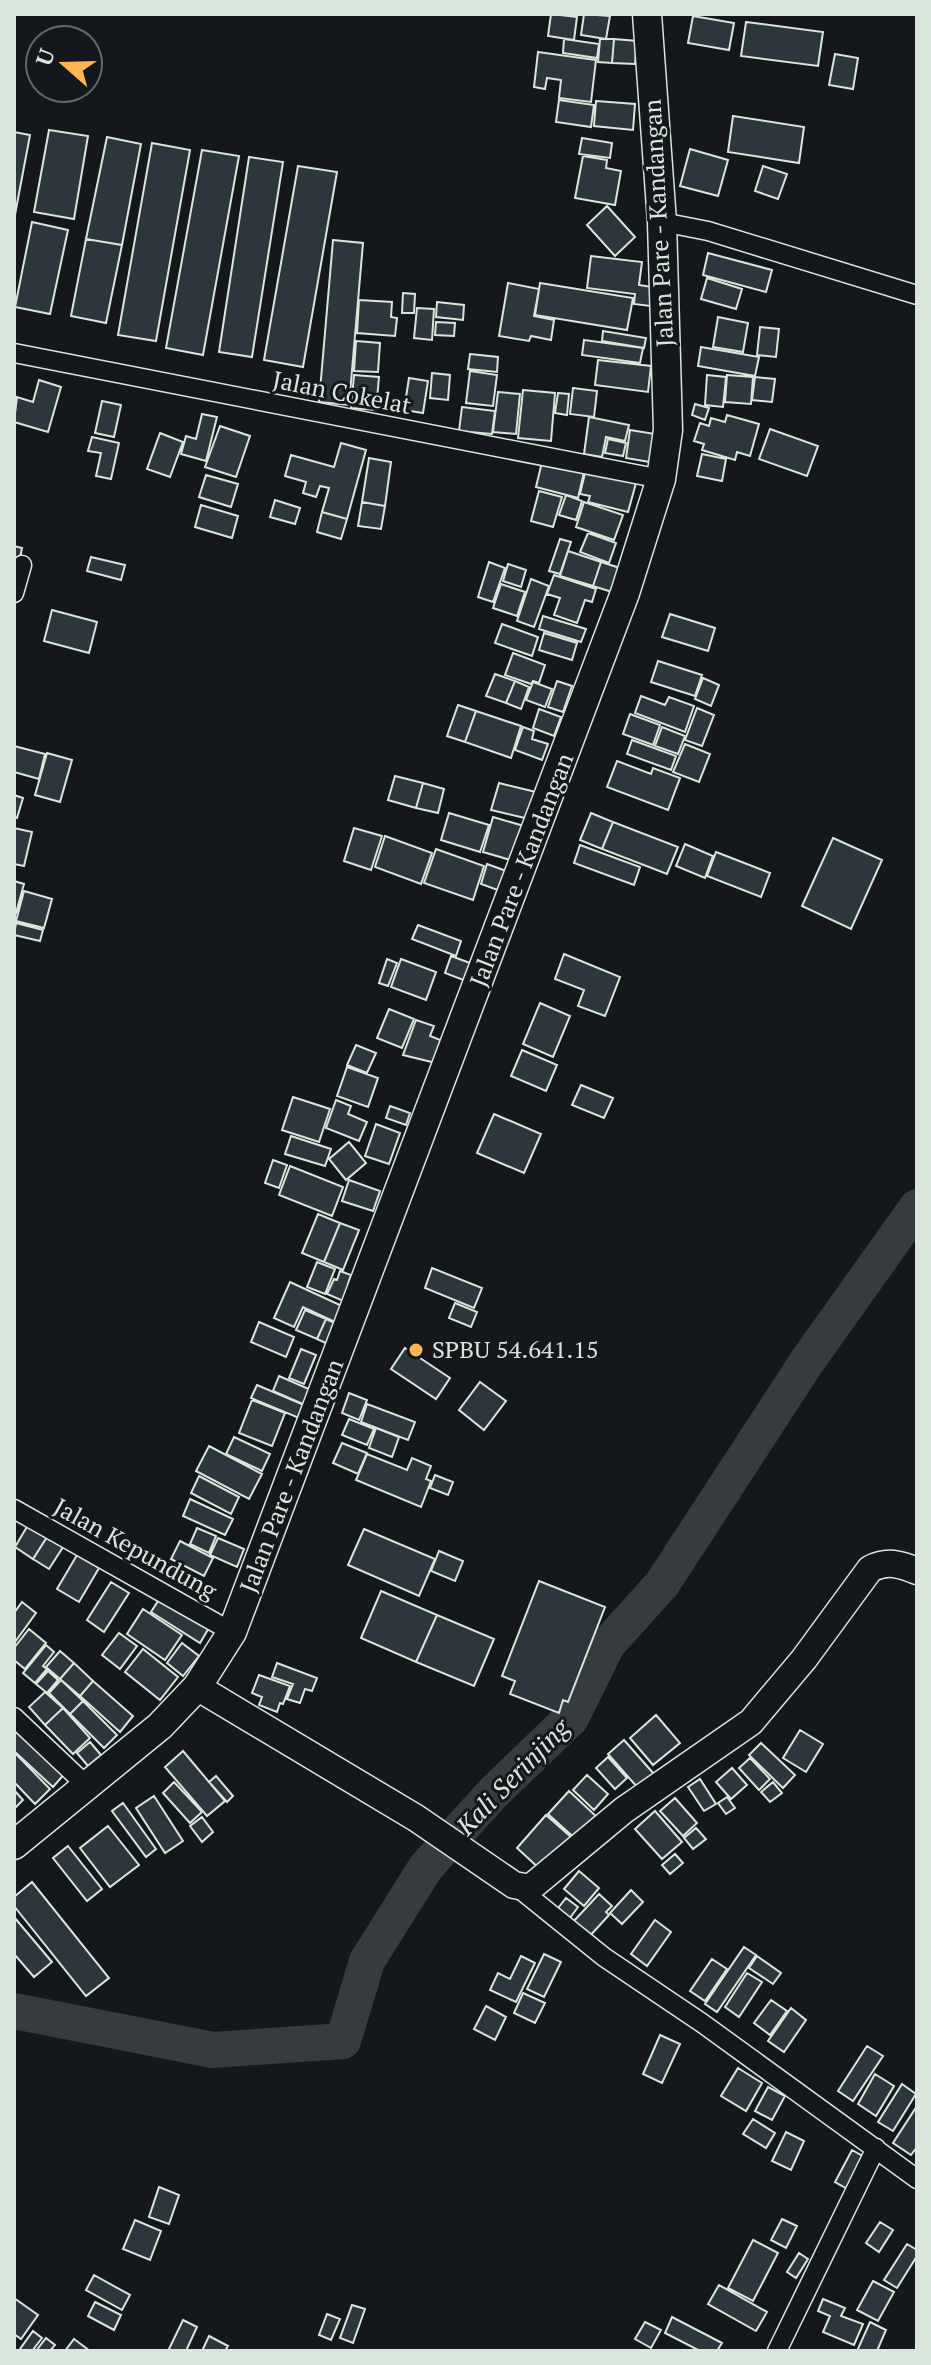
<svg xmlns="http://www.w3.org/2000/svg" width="931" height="2365" font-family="'PT Serif',serif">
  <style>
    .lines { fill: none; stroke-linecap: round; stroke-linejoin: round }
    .river { stroke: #363b3e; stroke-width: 36 }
    .building { fill: #2c363c; stroke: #d8e6dc; stroke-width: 2 }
    .street-casing { stroke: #d8e6dc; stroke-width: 21 }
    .secondary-casing { stroke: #d8e6dc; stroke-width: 29 }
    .primary-casing { stroke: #d8e6dc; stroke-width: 31 }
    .street { stroke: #14181c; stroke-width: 18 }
    .secondary { stroke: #14181c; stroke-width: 26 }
    .primary { stroke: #14181c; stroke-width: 28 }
    .poi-dot { fill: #ffb74d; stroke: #14181c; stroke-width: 3 }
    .labels { text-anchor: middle; stroke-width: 6; stroke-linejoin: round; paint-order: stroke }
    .street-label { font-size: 24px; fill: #d8e6dc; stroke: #14181c }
    .poi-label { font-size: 24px; fill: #d8e6dc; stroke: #14181c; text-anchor: start }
    .water-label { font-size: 26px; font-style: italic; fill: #d8e6dc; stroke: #14181c }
  </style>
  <rect width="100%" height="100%" fill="#14181c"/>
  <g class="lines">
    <path class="river" d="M14 2011 213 2050 343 2041 367 1961 426 1867 493 1793 571 1718 607 1645 662 1584 808 1360 917 1207"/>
  </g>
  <path class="building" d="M551 14 577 17 574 40 548 36Z
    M584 14 610 16 606 39 581 35Z
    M693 16 734 23 729 50 688 43Z
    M746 22 823 32 818 66 741 56Z
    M564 39 599 44 597 58 563 53Z
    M600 39H614L612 63 598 62Z
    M614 39 637 41 635 64 612 63Z
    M538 52 596 60 591 102 559 98 561 80 547 78 545 89 534 87Z
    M835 54 858 58 853 89 829 85Z
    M559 100 594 105 591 127 556 122Z
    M596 101 635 104 633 130 594 126Z
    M733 116 804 127 799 163 728 152Z
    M49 130 88 136 74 219 34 212Z
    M14 132 30 135 14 220Z
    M107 137 141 144 122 245 86 239Z
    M582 138 612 143 610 158 579 154Z
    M152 143 190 150 156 341 118 335Z
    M690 149 728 160 718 196 680 186Z
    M202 150 239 156 203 355 166 348Z
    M583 156 607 160 606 168 621 171 615 205 575 198Z
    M249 157 283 162 252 357 219 352Z
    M298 166 337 172 303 367 264 360Z
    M763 166 787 174 778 199 755 191Z
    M607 206 635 237 615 256 587 225Z
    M32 222 68 230 50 314 15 307Z
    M86 239 122 245 106 323 71 316Z
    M333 240 363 243 349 405 319 402Z
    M708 253 772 270 766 292 703 275Z
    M591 256 642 262 639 285 652 287 650 306 634 304 635 294 587 288Z
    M707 278 742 289 736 309 701 299Z
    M508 283 539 289 534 316 554 320 551 340 531 336 529 341 499 336Z
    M540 283 633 298 627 330 535 315Z
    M403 293 415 294 414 313H402Z
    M359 300 392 302 391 317 397 318 395 336 357 333Z
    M437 302 464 305 463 320 436 317Z
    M417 308 434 309 432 340 414 338Z
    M718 317 748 323 743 352 713 347Z
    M436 322 455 323 454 336 435 335Z
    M760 327 779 329 776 357 757 355Z
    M603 331 646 338 644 348 602 341Z
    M584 340 643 348 640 363 582 355Z
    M356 341 380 343 378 372 354 371Z
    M701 347 759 357 755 376 698 366Z
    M470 354 498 357 497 372 468 369Z
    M598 360 651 366 648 392 595 385Z
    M470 371 497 375 493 406 466 403Z
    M432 373 450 375 448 400 430 398Z
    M354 375 379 377 376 410 351 408Z
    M707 375 726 377 723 407 705 405Z
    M727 375 753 377 751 404 725 402Z
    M755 377 775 379 772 402 752 400Z
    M409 378 428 381 423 413 404 410Z
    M39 380 61 387 48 432 14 422 17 397 33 402Z
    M573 388 597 391 594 417 570 414Z
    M523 390 555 393 551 441 518 438Z
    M498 392 520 394 516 434 493 432Z
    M558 393 569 394 567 415 555 413Z
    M102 401 121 405 114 437 95 433Z
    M695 404 709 408 705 420 692 415Z
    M462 407 495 411 492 434 459 431Z
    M202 414 217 417 206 461 181 454 186 436 196 439Z
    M727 415 759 424 750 456 737 452 735 460 702 450 704 444 694 441 700 423 709 426 711 418 725 422Z
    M589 417 629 425 625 441 606 437 602 457 584 454Z
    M220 426 250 436 236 477 205 467Z
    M770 429 818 446 807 476 759 459Z
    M630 430 655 434 650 462 626 458Z
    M160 433 183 442 170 477 147 469Z
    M92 437 119 443 111 479 96 476 101 453 88 451Z
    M608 439 626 443 623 456 605 453Z
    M341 443 366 450 347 519 322 512 329 488 320 486 316 497 303 493 306 482 285 476 291 455 334 467Z
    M702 454 726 459 722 481 697 476Z
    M369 458 391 462 385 506 362 502Z
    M542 462 584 472 578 498 536 487Z
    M585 473 636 483 628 512 588 502 590 496 580 494Z
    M206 475 238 484 231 507 199 497Z
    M539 491 562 497 553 527 531 521Z
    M566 495 582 501 576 520 559 515Z
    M275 500 300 508 295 524 270 517Z
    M362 502 385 506 381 529 358 526Z
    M584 502 623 515 614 540 576 527Z
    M201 505 238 516 232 538 195 527Z
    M322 512 347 519 341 539 317 532Z
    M588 533 616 543 609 563 580 552Z
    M560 539 571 542 560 574 549 571Z
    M14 546 22 548 15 583H14Z
    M568 551 601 562 593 586 560 576Z
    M91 557 125 565 121 580 87 571Z
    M489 562 505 568 493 602 478 597Z
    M601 562 620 568 612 592 593 586Z
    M508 564 526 570 521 587 503 581Z
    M554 575 596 589 592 602 585 600 577 623 554 615 560 598 547 594Z
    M531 579 549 586 534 627 517 621Z
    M501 584 525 592 517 616 493 608Z
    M52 610 97 622 89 653 44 641Z
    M670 614 715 628 708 651 662 637Z
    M543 616 586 629 581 642 539 629Z
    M502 624 538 637 532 656 495 643Z
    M544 633 577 643 572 660 539 650Z
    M513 653 545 665 539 683 533 681 531 684 505 675Z
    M658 661 702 675 695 696 651 682Z
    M495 674 515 681 506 703 486 696Z
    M703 678 719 685 711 706 695 699Z
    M515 681 529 687 521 709 506 703Z
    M557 681 572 686 563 712 548 707Z
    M533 682 552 689 545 707 526 700Z
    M641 696 665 705 669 697 694 706 685 732 635 713Z
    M458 705 476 711 465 742 447 736Z
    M697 708 714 715 702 746 685 740Z
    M539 709 561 717 554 736 533 728Z
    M476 711 521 726 511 758 465 742Z
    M630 714 660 725 653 745 623 734Z
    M523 727 534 731 532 739 548 744 542 760 515 750Z
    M662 727 685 736 678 754 655 746Z
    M632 740 676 756 671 770 627 754Z
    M685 744 710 754 699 782 673 772Z
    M14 746 45 754 39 779 14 772Z
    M47 753 72 760 60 802 35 795Z
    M617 761 651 774 653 768 680 778 668 810 607 787Z
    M395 776 423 783 416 808 388 800Z
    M423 783 444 789 438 813 416 808Z
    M499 783 536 792 529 819 491 810Z
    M14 795 23 798 17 818 14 817Z
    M449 813 489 825 480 852 441 840Z
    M591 813 613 822 602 849 580 840Z
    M493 817 524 826 514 861 483 852Z
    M613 822 678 847 667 874 602 849Z
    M14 828 32 832 24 866 14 864Z
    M354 828 382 836 371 870 344 861Z
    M385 836 432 853 421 884 375 867Z
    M833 838 882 860 851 929 802 906Z
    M685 844 713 856 705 878 676 866Z
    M580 845 640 867 634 885 574 863Z
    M436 849 484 866 473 900 424 883Z
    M716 852 770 873 761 897 707 876Z
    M487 864 509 872 503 892 481 884Z
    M14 881 24 884 16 913 14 912Z
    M24 891 52 899 44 928 16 921Z
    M16 923 43 930 40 941 14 935Z
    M418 925 461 941 456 956 412 939Z
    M564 954 620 977 605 1016 578 1006 584 990 555 979Z
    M451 956 473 964 466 981 445 973Z
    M387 959 397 963 388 986 379 983Z
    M401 959 436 972 426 1000 391 987Z
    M540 1003 570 1016 553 1057 523 1044Z
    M389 1009 414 1019 402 1048 377 1038Z
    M416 1020 434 1026 430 1036 448 1043 440 1064 403 1055Z
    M356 1045 376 1053 367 1073 347 1065Z
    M522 1050 557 1065 546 1091 511 1076Z
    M347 1067 378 1078 368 1107 337 1096Z
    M581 1085 613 1098 604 1118 572 1105Z
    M293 1097 330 1109 319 1142 282 1130Z
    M336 1100 351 1106 348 1114 367 1122 359 1141 326 1128Z
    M390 1106 410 1113 406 1125 386 1118Z
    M494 1114 541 1134 524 1173 477 1153Z
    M376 1124 400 1133 389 1164 365 1156Z
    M291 1136 331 1149 325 1166 285 1154Z
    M349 1142 366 1163 346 1180 329 1159Z
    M273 1160 287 1165 279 1188 265 1183Z
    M290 1166 343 1187 332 1216 279 1195Z
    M349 1180 380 1191 373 1211 342 1201Z
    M318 1214 340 1223 324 1262 302 1253Z
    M340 1223 359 1230 343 1270 324 1262Z
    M317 1262 335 1269 325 1294 307 1287Z
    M432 1268 482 1288 474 1308 425 1288Z
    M340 1271 351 1275 348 1284 354 1287 348 1303 327 1294 334 1279 337 1280Z
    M290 1282 342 1306 335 1322 303 1307 294 1327 274 1318Z
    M455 1303 477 1312 471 1327 449 1318Z
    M305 1310 326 1319 317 1339 296 1330Z
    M326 1319 341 1326 332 1346 317 1339Z
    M259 1322 294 1337 286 1357 251 1342Z
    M405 1348 450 1378 436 1399 391 1369Z
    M301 1349 316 1355 304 1384 289 1378Z
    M279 1376 311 1390 305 1405 273 1391Z
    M480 1382 506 1401 484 1430 459 1410Z
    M257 1385 304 1405 299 1418 251 1398Z
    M349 1393 367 1400 359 1420 342 1413Z
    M252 1400 285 1413 272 1446 239 1433Z
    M367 1404 415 1422 408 1440 361 1422Z
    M349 1419 374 1429 367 1445 342 1435Z
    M376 1428 399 1437 392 1457 369 1448Z
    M234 1437 270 1454 262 1471 226 1454Z
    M342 1443 367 1453 358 1474 333 1463Z
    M209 1446 262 1474 249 1499 196 1471Z
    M367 1454 407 1470 412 1458 431 1466 426 1479 431 1481 421 1507 356 1480Z
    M435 1475 453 1482 448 1495 430 1488Z
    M199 1476 239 1497 231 1514 191 1493Z
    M190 1499 233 1519 225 1535 183 1516Z
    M28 1525 47 1537 33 1559 15 1547Z
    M197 1528 216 1536 209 1553 190 1544Z
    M364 1529 435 1559 419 1596 348 1565Z
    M47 1537 63 1547 49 1569 33 1559Z
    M218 1538 244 1549 237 1567 210 1555Z
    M180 1541 213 1558 204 1576 171 1559Z
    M439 1551 463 1561 455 1581 431 1571Z
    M77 1555 99 1568 79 1602 57 1589Z
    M539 1581 605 1607 568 1702 563 1700 559 1713 510 1694 515 1681 502 1676Z
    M111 1582 129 1593 104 1632 87 1620Z
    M381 1591 437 1615 416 1662 361 1638Z
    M162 1595 210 1626 200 1643 151 1612Z
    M22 1602 36 1613 15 1642 14 1613Z
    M143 1609 182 1635 165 1660 127 1634Z
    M437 1615 494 1639 474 1686 416 1662Z
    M29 1629 46 1643 25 1669 14 1660V1648Z
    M119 1633 137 1646 120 1669 102 1655Z
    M182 1643 199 1656 183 1676 167 1663Z
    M46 1645 54 1652 43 1666 47 1669 35 1683 23 1673Z
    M143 1649 178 1677 160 1700 125 1672Z
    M60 1651 74 1663 60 1679 46 1667Z
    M74 1663 93 1681 80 1696 60 1679Z
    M277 1663 317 1678 312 1691 305 1689 300 1703 287 1699 293 1684 272 1677Z
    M48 1671 58 1680 47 1693 36 1684Z
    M259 1675 290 1686 283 1704 280 1703 277 1712 259 1705 262 1697 252 1693Z
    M61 1680 83 1701 70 1714 49 1693Z
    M93 1681 133 1716 120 1732 80 1696Z
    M45 1692 63 1708 45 1725 29 1707Z
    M83 1701 117 1735 104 1748 70 1714Z
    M63 1708 90 1738 73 1754 45 1725Z
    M656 1715 680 1743 653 1765 630 1738Z
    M14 1722 67 1771 53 1787 14 1751Z
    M800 1730 823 1744 806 1772 783 1758Z
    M624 1740 654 1774 638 1788 608 1754Z
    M90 1742 101 1755 88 1766 77 1753Z
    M761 1743 795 1775 783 1788 749 1755Z
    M183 1751 225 1801 207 1816 165 1767Z
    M14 1752 50 1789 35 1804 14 1782Z
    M608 1757 627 1778 615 1789 596 1768Z
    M750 1758 770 1779 759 1790 739 1768Z
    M732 1768 747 1785 731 1799 716 1782Z
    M587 1775 608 1794 594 1810 573 1790Z
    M216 1776 233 1796 227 1802 209 1782Z
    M700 1779 716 1804 704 1811 688 1787Z
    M174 1782 202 1812 190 1823 163 1793Z
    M773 1782 782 1793 770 1802 761 1792Z
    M14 1790 23 1800 14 1809Z
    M569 1791 599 1819 579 1842 548 1814Z
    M154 1796 183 1841 165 1853 136 1808Z
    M727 1797 735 1808 726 1814 718 1803Z
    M675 1798 697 1823 683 1836 660 1811Z
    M123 1803 156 1849 146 1857 112 1811Z
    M655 1811 682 1842 662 1859 635 1829Z
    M546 1815 571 1837 542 1871 517 1848Z
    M202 1817 213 1832 202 1842 190 1826Z
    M108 1826 139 1865 110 1887 80 1848Z
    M696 1828 706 1839 693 1849 684 1838Z
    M68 1846 102 1889 87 1901 53 1858Z
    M675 1854 683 1863 670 1874 662 1865Z
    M579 1871 599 1888 584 1906 564 1889Z
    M32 1882 109 1978 86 1996 14 1906V1897Z
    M631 1890 643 1902 622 1924 610 1913Z
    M599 1894 612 1906 606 1912 609 1915 588 1938 572 1923Z
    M566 1898 578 1907 567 1922 555 1912Z
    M14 1917 52 1962 34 1977 14 1954Z
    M655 1920 671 1932 647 1966 631 1954Z
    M744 1947 756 1955 717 2012 705 2004Z
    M544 1954 561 1962 544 1997 527 1989Z
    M521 1956 535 1963 516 2002 490 1990 498 1973 510 1979Z
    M757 1956 781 1973 773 1984 749 1968Z
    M712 1959 727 1969 705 2001 690 1991Z
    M747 1973 762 1982 739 2017 725 2007Z
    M523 1993 545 2003 535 2023 514 2013Z
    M771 2000 787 2011 770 2035 754 2023Z
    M486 2006 506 2017 495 2040 474 2029Z
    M791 2008 806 2020 784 2052 768 2041Z
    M660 2035 680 2044 662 2083 643 2074Z
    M867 2046 883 2056 853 2101 838 2091Z
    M738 2068 762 2083 746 2111 721 2096Z
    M875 2074 894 2086 876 2116 858 2104Z
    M902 2084 916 2094 893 2131 878 2122Z
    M768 2087 785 2096 772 2120 755 2111Z
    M917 2106V2147L911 2155 893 2143Z
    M753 2119 775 2133 766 2148 743 2134Z
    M786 2132 804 2141 791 2170 772 2161Z
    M852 2150 868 2159 851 2191 835 2182Z
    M159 2187 179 2195 169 2224 149 2217Z
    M782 2219 797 2226 786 2248 771 2240Z
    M135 2220 161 2231 150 2260 123 2249Z
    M880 2222 893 2230 879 2252 866 2243Z
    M753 2240 778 2253 753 2301 728 2288Z
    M907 2244 917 2250V2256L897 2288 884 2280Z
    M799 2253 808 2259 796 2278 787 2272Z
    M94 2275 130 2295 122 2310 86 2290Z
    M873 2281 894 2292 878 2321 857 2310Z
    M719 2285 767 2312 756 2331 708 2304Z
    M14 2298 38 2315 21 2339 14 2334Z
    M823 2299 845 2308 841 2316 863 2324 854 2345 823 2332 830 2316 818 2311Z
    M95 2302 121 2315 114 2330 88 2316Z
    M352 2305 365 2309 353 2343 340 2338Z
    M327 2314 340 2319 331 2340 319 2335Z
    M672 2317 722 2343 717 2351H700L665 2333Z
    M183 2320 197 2327 186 2351H168Z
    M645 2322 661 2330 651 2348 635 2339Z
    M870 2322 886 2330 877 2351H857Z
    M33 2331 42 2338 32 2351H22L20 2349Z
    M209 2336 228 2346 225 2351H202Z
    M46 2338 55 2345 50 2351H36Z
    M74 2339 90 2351H65Z"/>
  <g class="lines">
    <g class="street-casing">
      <path id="street" d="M662 222 708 231 917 295
        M14 353 661 479
        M14 593 22 565
        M14 1509 232 1632
        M14 1717 87 1786
        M516 1886 604 1957 702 2023 917 2179
        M777 2351 876 2148"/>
    </g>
    <g class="secondary-casing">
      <path id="secondary" d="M197 1687 416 1818 514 1885 530 1888 624 1810 751 1722 804 1659 870 1569C887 1560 900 1564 917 1571"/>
    </g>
    <g class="primary-casing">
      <path id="primary" d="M14 1845 160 1726 197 1687 232 1632 625 593 661 479 668 430 662 222 647 14"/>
    </g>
    <use href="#street" class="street"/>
    <use href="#secondary" class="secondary"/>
    <use href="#primary" class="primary"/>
  </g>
  <circle class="poi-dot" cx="416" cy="1350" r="8"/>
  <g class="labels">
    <g class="street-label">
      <text transform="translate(659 223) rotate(-93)" y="8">Jalan Pare - Kandangan</text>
      <text transform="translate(342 393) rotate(11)" y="8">Jalan Cokelat</text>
      <text transform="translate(522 870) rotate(-69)" y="8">Jalan Pare - Kandangan</text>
      <text transform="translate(292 1476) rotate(-69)" y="8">Jalan Pare - Kandangan</text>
      <text transform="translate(135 1549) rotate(29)" y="8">Jalan Kepundung</text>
    </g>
    <g class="poi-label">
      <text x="432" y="1358">SPBU 54.641.15</text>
    </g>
    <g class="water-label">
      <text transform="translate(513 1777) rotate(-46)" y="9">Kali Serinjing</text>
    </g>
  </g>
  <rect width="931" height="2365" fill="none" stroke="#d8e6dc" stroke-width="32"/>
  <g transform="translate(64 64) rotate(290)"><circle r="38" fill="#14181c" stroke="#626a69" stroke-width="2"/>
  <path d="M0-6L14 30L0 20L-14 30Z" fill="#ffb74d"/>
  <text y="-12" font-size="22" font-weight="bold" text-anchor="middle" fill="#d8e6dc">U</text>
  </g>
</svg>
